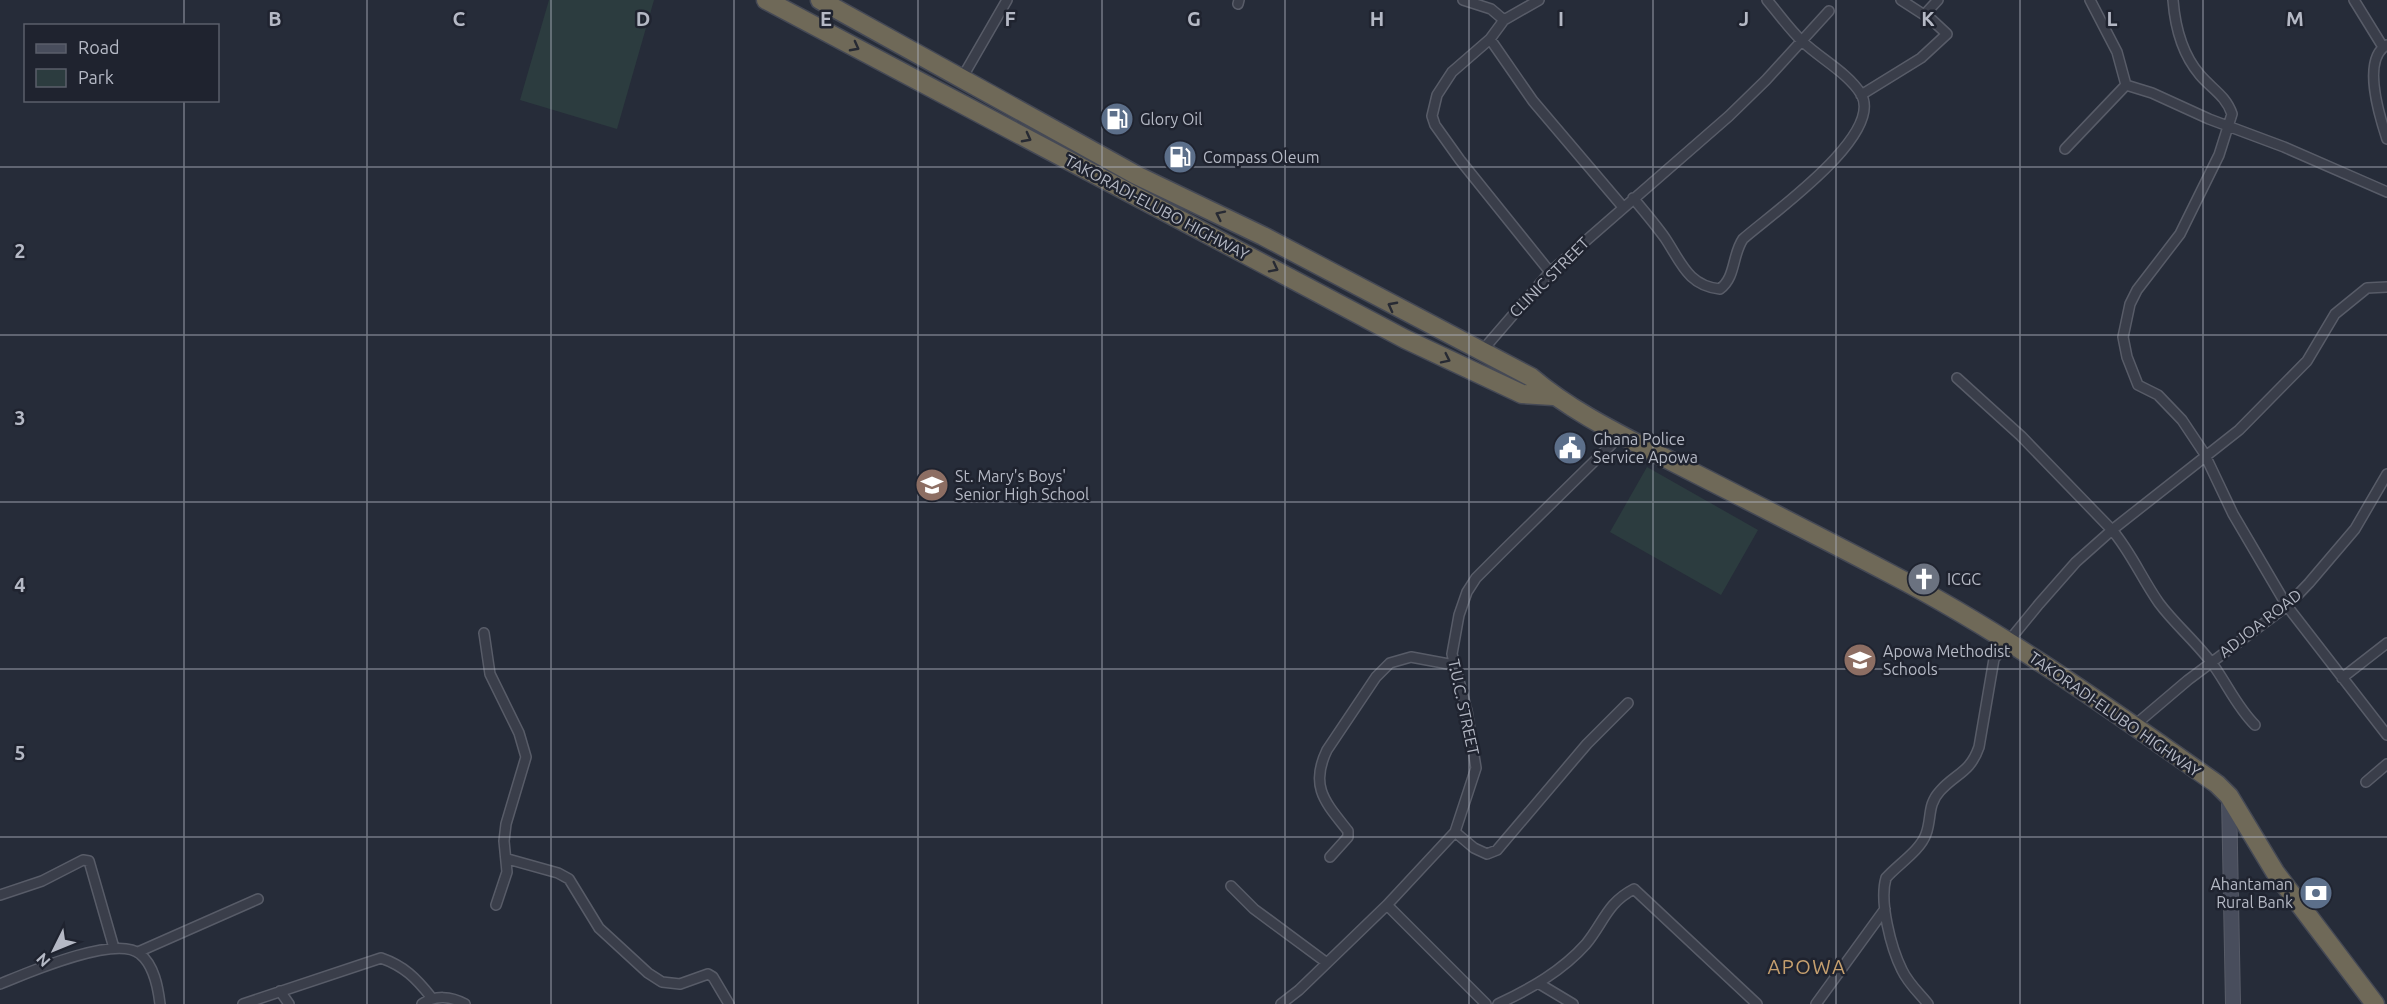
<svg xmlns="http://www.w3.org/2000/svg" width="2387" height="1004" font-family="Ubuntu,sans-serif">
  <style>
    .park { fill: #2c3c3f }
    .lines { fill: none; stroke-linecap: round; stroke-linejoin: round }
    .street-casing { stroke: #585c68; stroke-width: 12 }
    .secondary-casing { stroke: #585c68; stroke-width: 16 }
    .highway-casing { stroke: #454955; stroke-width: 21 }
    .street { stroke: #3a3e4a; stroke-width: 9 }
    .secondary { stroke: #484d5c; stroke-width: 14 }
    .highway { stroke: #6f6958; stroke-width: 18 }
    .oneway { stroke: #272a33 }
    .grid { fill: none; stroke: #b5b9c5; stroke-width: 1.5; stroke-opacity: 0.55 }
    .labels { text-anchor: middle; stroke-width: 5; stroke-linejoin: round; paint-order: stroke }
    .poi-label { font-size: 16px; fill: #b5b9c5; stroke: #1f232f; text-anchor: start }
    .street-label { font-size: 16px; fill: #b5b9c5; stroke: #1f232f }
    .quarter-label { font-size: 20px; letter-spacing: 1.5px; fill: #c6a06f; stroke: #1f232f }
    .grid-label { font-size: 20px; text-anchor: middle; font-weight: bold; fill: #b5b9c5; stroke: #1f232f; stroke-width: 5; stroke-linejoin: round; paint-order: stroke }
  </style>
  <rect width="100%" height="100%" fill="#262c39"/>
  <path class="park" d="M549 0H654L617 129 520 100Z
    M1647 467 1758 530 1721 595 1610 532Z"/>
  <g class="lines">
    <g class="street-casing">
      <path id="street" d="M1463 0 1491 9 1504 20
        M1539 0 1504 20 1490 39 1452 72 1437 95 1432 116 1435 125 1460 160 1550 272
        M2090 0 2117 52 2126 85 2152 93 2209 119 2284 147 2387 192
        M2173 0C2175 26 2182 54 2200 75 2212 89 2226 96 2232 114L2219 155 2180 234 2137 290 2130 304 2123 337 2127 357 2138 385 2158 395 2182 420 2204 453 2233 514 2287 606 2387 735
        M2354 0 2383 47
        M1238 4 1239 0
        M1925 14 1938 0
        M1490 39 1533 101 1623 207
        M2387 45C2361 59 2380 118 2387 139
        M962 78 1007 0
        M1861 95 1921 58 1947 34 1932 20 1901 0
        M2065 149 2126 85
        M1633 198C1644 211 1655 224 1665 238 1681 262 1688 286 1720 289 1736 277 1732 255 1743 239 1770 215 1885 135 1861 94 1848 73 1821 59 1803 42 1790 30 1779 14 1767 0
        M1481 352 1550 272 1729 116 1766 80 1829 11
        M1957 378 2021 436 2112 530C2131 552 2142 579 2159 603 2176 626 2200 645 2216 669 2229 688 2238 708 2255 725
        M484 633 490 674 519 733 526 757 506 824 504 841 507 872 496 905
        M2342 678 2387 643
        M2135 725 2188 680 2287 606 2309 583 2355 529 2387 474
        M2366 782 2387 764
        M1455 832 1474 848 1487 854 1497 850 1587 744 1628 703
        M1330 857 1348 837V831C1326 803 1309 787 1327 750L1376 677 1390 663 1411 657 1454 665
        M508 859 558 873 569 879 599 928 648 973 662 982 680 984 708 974 713 977 729 1004
        M1231 886 1254 909 1327 963
        M0 895 42 881 83 860 89 861 114 948
        M1387 905 1486 1004
        M138 952 258 899
        M1538 983 1573 1004
        M0 984C27 973 116 934 140 954 154 965 158 987 160 1004
        M280 991 289 1004
        M243 1004 381 958C404 966 416 978 431 997
        M422 1004C435 995 451 996 465 1004
        M1281 1004 1299 990 1387 905 1455 832 1476 768 1467 711 1452 654 1459 615 1467 592 1476 578 1504 550 1621 435
        M1498 1004C1530 989 1562 971 1586 944 1604 922 1607 903 1634 889L1757 1004
        M1816 1004 1885 909
        M1928 1004C1919 993 1908 983 1902 970 1891 948 1879 902 1886 878 1897 865 1920 851 1926 834 1932 818 1927 805 1940 791 1956 773 1970 773 1979 747L1994 659 2039 604 2076 562 2112 530 2239 430 2307 361 2335 314 2367 288 2387 287"/>
    </g>
    <g class="secondary-casing">
      <path id="secondary" d="M2229 796 2233 1004"/>
    </g>
    <g class="highway-casing">
      <path id="highway" d="M766 0 1405 339 1522 394 1553 396
        M820 0 1136 175 1263 236 1531 377C1572 412 1623 436 1671 461 1743 498 1817 535 1889 573 2005 633 2110 709 2217 784L2229 796 2275 872 2375 1004"/>
    </g>
    <use href="#street" class="street"/>
    <use href="#secondary" class="secondary"/>
    <use href="#highway" class="highway"/>
  </g>
  <defs><path id="oneway-chevron" d="M-2-3.5L2.5 0L-2 3.5" fill="none" stroke-width="1.6" stroke-linecap="round" stroke-linejoin="round" transform="scale(1.5)"/></defs>
  <g class="oneway">
    <use href="#oneway-chevron" transform="translate(855 47) rotate(28)"/>
    <use href="#oneway-chevron" transform="translate(1027 138) rotate(28)"/>
    <use href="#oneway-chevron" transform="translate(1220 215) rotate(-154)"/>
    <use href="#oneway-chevron" transform="translate(1274 268) rotate(27)"/>
    <use href="#oneway-chevron" transform="translate(1392 306) rotate(-152)"/>
    <use href="#oneway-chevron" transform="translate(1446 359) rotate(26)"/>
  </g>
  <path class="grid" d="M184 0V26M367 0V1004M551 0V1004M734 0V1004M918 0V1004M1102 0V1004M1285 0V1004M1469 0V1004M1653 0V1004M1836 0V1004M2020 0V1004M2203 0V1004M184 100V1004M0 167H2387M0 335H2387M0 502H2387M0 669H2387M0 837H2387"/>
  <defs>
    <g id="fuel-disc" transform="scale(1.725)"><circle r="9.5" fill="#5c6f8a" stroke="#1f232f"/><path d="M-5.5-6h7V0h2V4h1.3V-2.5L3-4.5l.8-.8L6-3V5H2.5V1h-1V6h-7ZM-4.2-4.7v3.2H.2V-4.7Z" fill="#fff"/></g>
    <g id="civic-disc" transform="scale(1.725)"><circle r="9.5" fill="#5c6f8a" stroke="#1f232f"/><path d="M-.6-6.5H3V-4.5H.6V-3L4-1V1h2V6H-6V1h2V-1L-.6-3ZM-1.2 2.5V6h2.4V2.5Z" fill="#fff"/></g>
    <g id="school-disc" transform="scale(1.725)"><circle r="9.5" fill="#8d6e63" stroke="#1f232f"/><path d="M0-5L7-2L0 1L-7-2ZM-4 1L0 2.5L4 1V4Q0 6-4 4Z" fill="#fff"/></g>
    <g id="church-disc" transform="scale(1.725)"><circle r="9.5" fill="#6b7280" stroke="#1f232f"/><path d="M-1.2-6h2.4v3.5h3.3v2.4h-3.3V6h-2.4V-.1h-3.3v-2.4h3.3Z" fill="#fff"/></g>
    <g id="bank-disc" transform="scale(1.725)"><circle r="9.5" fill="#5c6f8a" stroke="#1f232f"/><path d="M-6-4H6V4H-6ZM0-2.3a2.3 2.3 0 1 0 0 4.6a2.3 2.3 0 1 0 0-4.6Z" fill="#fff"/></g>
  </defs>
  <g fill-rule="evenodd">
    <use href="#fuel-disc" x="1117" y="119"/>
    <use href="#fuel-disc" x="1180" y="157"/>
    <use href="#civic-disc" x="1570" y="448"/>
    <use href="#school-disc" x="932" y="485"/>
    <use href="#church-disc" x="1924" y="579"/>
    <use href="#school-disc" x="1860" y="660"/>
    <use href="#bank-disc" x="2316" y="893"/>
  </g>
  <g class="labels">
    <g class="poi-label">
      <text x="1140" y="125">Glory Oil</text>
      <text x="1203" y="163">Compass Oleum</text>
      <text x="1593" y="445">Ghana Police<tspan x="1593" dy="18">Service Apowa</tspan></text>
      <text x="955" y="482">St. Mary's Boys'<tspan x="955" dy="18">Senior High School</tspan></text>
      <text x="1947" y="585">ICGC</text>
      <text x="1883" y="657">Apowa Methodist<tspan x="1883" dy="18">Schools</tspan></text>
      <text x="2293" y="890" text-anchor="end">Ahantaman<tspan x="2293" dy="18">Rural Bank</tspan></text>
    </g>
    <g class="street-label">
      <text transform="translate(1157 207) rotate(28)" y="6">TAKORADI-ELUBO HIGHWAY</text>
      <text transform="translate(1549 277) rotate(-45)" y="6">CLINIC STREET</text>
      <text transform="translate(2260 623) rotate(-38)" y="6">ADJOA ROAD</text>
      <text transform="translate(1464 707) rotate(78)" y="6">T.U.C. STREET</text>
      <text transform="translate(2115 714) rotate(35)" y="6">TAKORADI-ELUBO HIGHWAY</text>
    </g>
    <g class="quarter-label">
      <text x="1807" y="974">APOWA</text>
    </g>
  </g>
  <g class="grid-label">
    <text x="275" y="26">B</text>
    <text x="459" y="26">C</text>
    <text x="643" y="26">D</text>
    <text x="826" y="26">E</text>
    <text x="1010" y="26">F</text>
    <text x="1194" y="26">G</text>
    <text x="1377" y="26">H</text>
    <text x="1561" y="26">I</text>
    <text x="1744" y="26">J</text>
    <text x="1928" y="26">K</text>
    <text x="2112" y="26">L</text>
    <text x="2295" y="26">M</text>
    <text x="20" y="258">2</text>
    <text x="20" y="425">3</text>
    <text x="20" y="592">4</text>
    <text x="20" y="760">5</text>
  </g>
  <rect x="24" y="24" width="195" height="78" fill="#1f232f" stroke="#5b5f6b" stroke-width="1.5"/>
  <rect x="36" y="44" width="30" height="9" fill="#484d5c" stroke="#5b5f6b" stroke-width="1.5"/>
  <text x="78" y="54" font-size="18" fill="#b5b9c5">Road</text>
  <rect x="36" y="69" width="30" height="18" fill="#2c3c3f" stroke="#5b5f6b" stroke-width="1.5"/>
  <text x="78" y="84" font-size="18" fill="#b5b9c5">Park</text>
  <g transform="translate(54 950) rotate(227)" stroke="#1f232f" stroke-width="4.5" paint-order="stroke">
  <path d="M0-4.5L10 22L0 15L-10 22Z" fill="#b5b9c5"/>
  <text y="-9" font-size="16" font-weight="bold" text-anchor="middle" fill="#b5b9c5">N</text>
  </g>
</svg>
